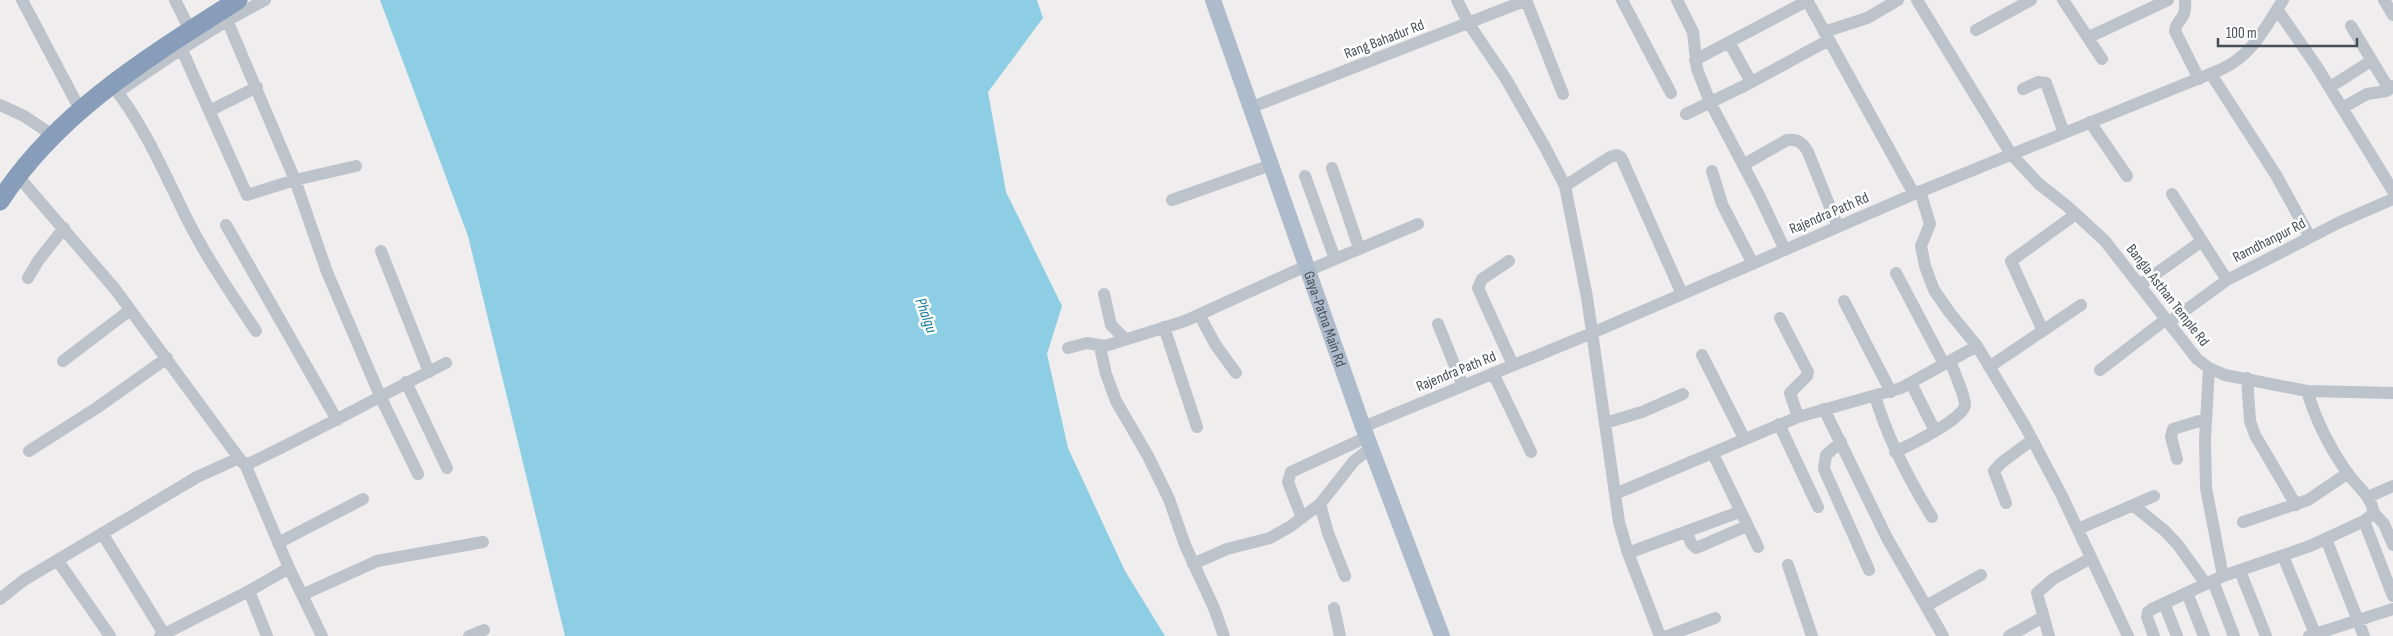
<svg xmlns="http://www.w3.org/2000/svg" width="2393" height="636" font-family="'Sofia Sans Condensed',sans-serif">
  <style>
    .water { fill: #8dcee5 }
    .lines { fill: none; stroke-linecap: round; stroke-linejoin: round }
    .minor { stroke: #bcc3cb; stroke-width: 12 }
    .major { stroke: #aebbca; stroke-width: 16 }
    .highway { stroke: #879db9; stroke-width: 19 }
    .labels { text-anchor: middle; stroke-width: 5; stroke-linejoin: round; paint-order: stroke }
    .street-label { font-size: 15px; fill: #464f59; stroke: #fff }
    .water-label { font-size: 16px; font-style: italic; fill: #16799c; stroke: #fff }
  </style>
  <rect width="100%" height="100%" fill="#efeded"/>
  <path class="water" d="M380 0H1037L1043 18 988 92 1006 192 1062 306 1047 354 1068 448 1125 571 1165 636H565L468 236Z"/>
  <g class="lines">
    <path class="minor" d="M22 0 76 102
      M175 0 186 22
      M1457 0 1469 24 1506 79 1546 149 1565 186 1587 297 1619 522 1628 553 1660 636
      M1526 0 1563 94
      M1622 0 1671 93
      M1677 0 1693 32 1697 69 1710 102 1759 195 1785 250
      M1807 0 1914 194
      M1917 0 2011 154 2039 184 2067 206 2105 241 2197 359 2209 368 2225 375 2307 391 2393 393
      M2063 0 2102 59
      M2185 0C2187 22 2176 18 2175 31L2199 79
      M2384 0 2393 15
      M2277 9 2317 67 2393 191
      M227 20 295 180 327 272 381 398 418 474
      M2351 26 2389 89
      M1976 30 2031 0
      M1824 32 1867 18 1898 0
      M2089 37 2168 0
      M1729 42 1751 82
      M181 48 247 195 295 180 356 166
      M1695 60 1807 1
      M2211 74 2276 175 2310 237
      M112 85C145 126 165 175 188 221 208 260 232 295 256 331
      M2330 87 2371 61
      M2023 89 2038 82 2046 83 2064 133
      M118 92C166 59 213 27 265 0
      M0 105 24 116 45 130
      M1252 107 1527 0
      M2342 108 2367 94 2387 91 2393 86
      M211 110 257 87
      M1686 114 1746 85 1829 40
      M2090 122 2127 176
      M1743 165 1787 140C1798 139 1803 143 1808 152L1838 227
      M1332 168 1359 248
      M1712 171 1722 204 1753 264
      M17 175 115 289 239 458
      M1305 176 1335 259
      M1565 186 1610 157 1617 155 1621 157 1682 294
      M1920 191 1930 224 1921 246 1925 266 1934 290 1950 313 1977 346 2025 426 2062 496 2128 636
      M2172 194 2227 280
      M1172 200 1271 165
      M226 225 337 420
      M381 251 429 372
      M1509 261 1482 279 1478 288 1513 365
      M1307 271 1418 224
      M1896 273 1944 364
      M28 278 38 261 64 228
      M2140 285 2202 241
      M1104 294 1111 325 1125 339
      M1844 301 1891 392
      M1200 316 1215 344 1236 373
      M1780 318 1808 372 1807 376 1790 393 1798 417
      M2168 323 2227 280 2340 222 2393 199
      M1438 324 1463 386
      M1164 327 1197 427
      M2043 331 2011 261 2076 214
      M1100 347 1106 374 1116 401 1148 456 1169 499 1185 545 1214 608 1224 636
      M1068 348 1087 343 1105 346 1185 321 1306 266
      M1702 355 1744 438
      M63 361 130 310
      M1989 367 2081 305
      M2209 368 2205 440 2206 488 2223 576
      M2100 370 2165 320
      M1493 373 1531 452
      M2247 378 2250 421 2255 435 2296 505
      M406 382 447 468
      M1911 383 1935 431
      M1875 396C1888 440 1908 478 1932 517
      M1824 409 1887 538 1943 636
      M1605 423 1642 412 1683 394
      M1779 424 1818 507
      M1363 427 1592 333 1914 194 2222 69C2253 54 2265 28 2283 0
      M1841 442 1826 455 1824 469 1869 570
      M29 451 98 407 167 358
      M1895 452C1908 446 1964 419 1965 405 1965 395 1954 372 1950 361
      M1713 454 1758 547
      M2177 459 2171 437 2173 429 2206 419
      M245 464 289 568 322 636
      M1615 494 1798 417 1901 388 1977 346
      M2368 497 2393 486
      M2006 503 1994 471 2001 463 2032 440
      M1320 504 1328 533 1345 576
      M2134 506 2165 531 2178 545 2206 584
      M2374 513 2384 524 2393 545
      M1302 518 1288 482 1291 472 1367 437
      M2364 521 2393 596
      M2243 522 2308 500 2348 473
      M2078 529 2154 496
      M1687 532 1691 543 1696 548 1747 526
      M102 533 164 634
      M2326 539 2364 636
      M278 543 363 499
      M1628 553 1739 512
      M2283 556 2316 636
      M58 561 110 636
      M1193 564 1227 549 1270 538 1291 526 1320 504 1354 461 1371 448
      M1788 565 1812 636
      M2240 571 2266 636
      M2213 581 2234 636
      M249 591 267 636
      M2187 593 2204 636
      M302 595 377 561 483 542
      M0 599 24 580 197 477 239 458 243 463 248 464C315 432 380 396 446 363
      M2164 603 2177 636
      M1926 606 1981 575
      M1334 608 1340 636
      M160 636 249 591 289 568
      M469 636 484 630
      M1667 636 1715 618
      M2009 636 2043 617
      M2049 636 2037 593 2053 579 2091 558
      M2154 636 2147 617 2148 612 2152 609 2223 576 2310 546 2364 521 2374 513C2371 495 2356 486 2346 471 2328 445 2316 421 2307 391
      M2309 636 2393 609"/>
    <path class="major" id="s1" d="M1213 0 1363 427 1442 636"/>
    <path class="highway" d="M0 201C57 112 150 56 238 0"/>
  </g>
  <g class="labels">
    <g class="street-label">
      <text transform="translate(1384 39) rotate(-21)" y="5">Rang Bahadur Rd</text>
      <text transform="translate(1829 213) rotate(-23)" y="5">Rajendra Path Rd</text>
      <text transform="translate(2269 240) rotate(-27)" y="5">Ramdhanpur Rd</text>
      <text transform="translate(2168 295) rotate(52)" y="5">Bangla Asthan Temple Rd</text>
      <text dy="5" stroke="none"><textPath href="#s1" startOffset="338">Gaya-Patna Main Rd</textPath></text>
      <text transform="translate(1456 371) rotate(-22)" y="5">Rajendra Path Rd</text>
    </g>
    <g class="water-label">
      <text transform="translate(927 315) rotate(70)" y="6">Phalgu</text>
    </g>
  </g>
  <path d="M2218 38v8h139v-8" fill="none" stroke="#464f59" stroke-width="2.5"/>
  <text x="2226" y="38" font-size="15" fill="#464f59" stroke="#ffffff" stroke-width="4" paint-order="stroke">100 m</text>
</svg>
